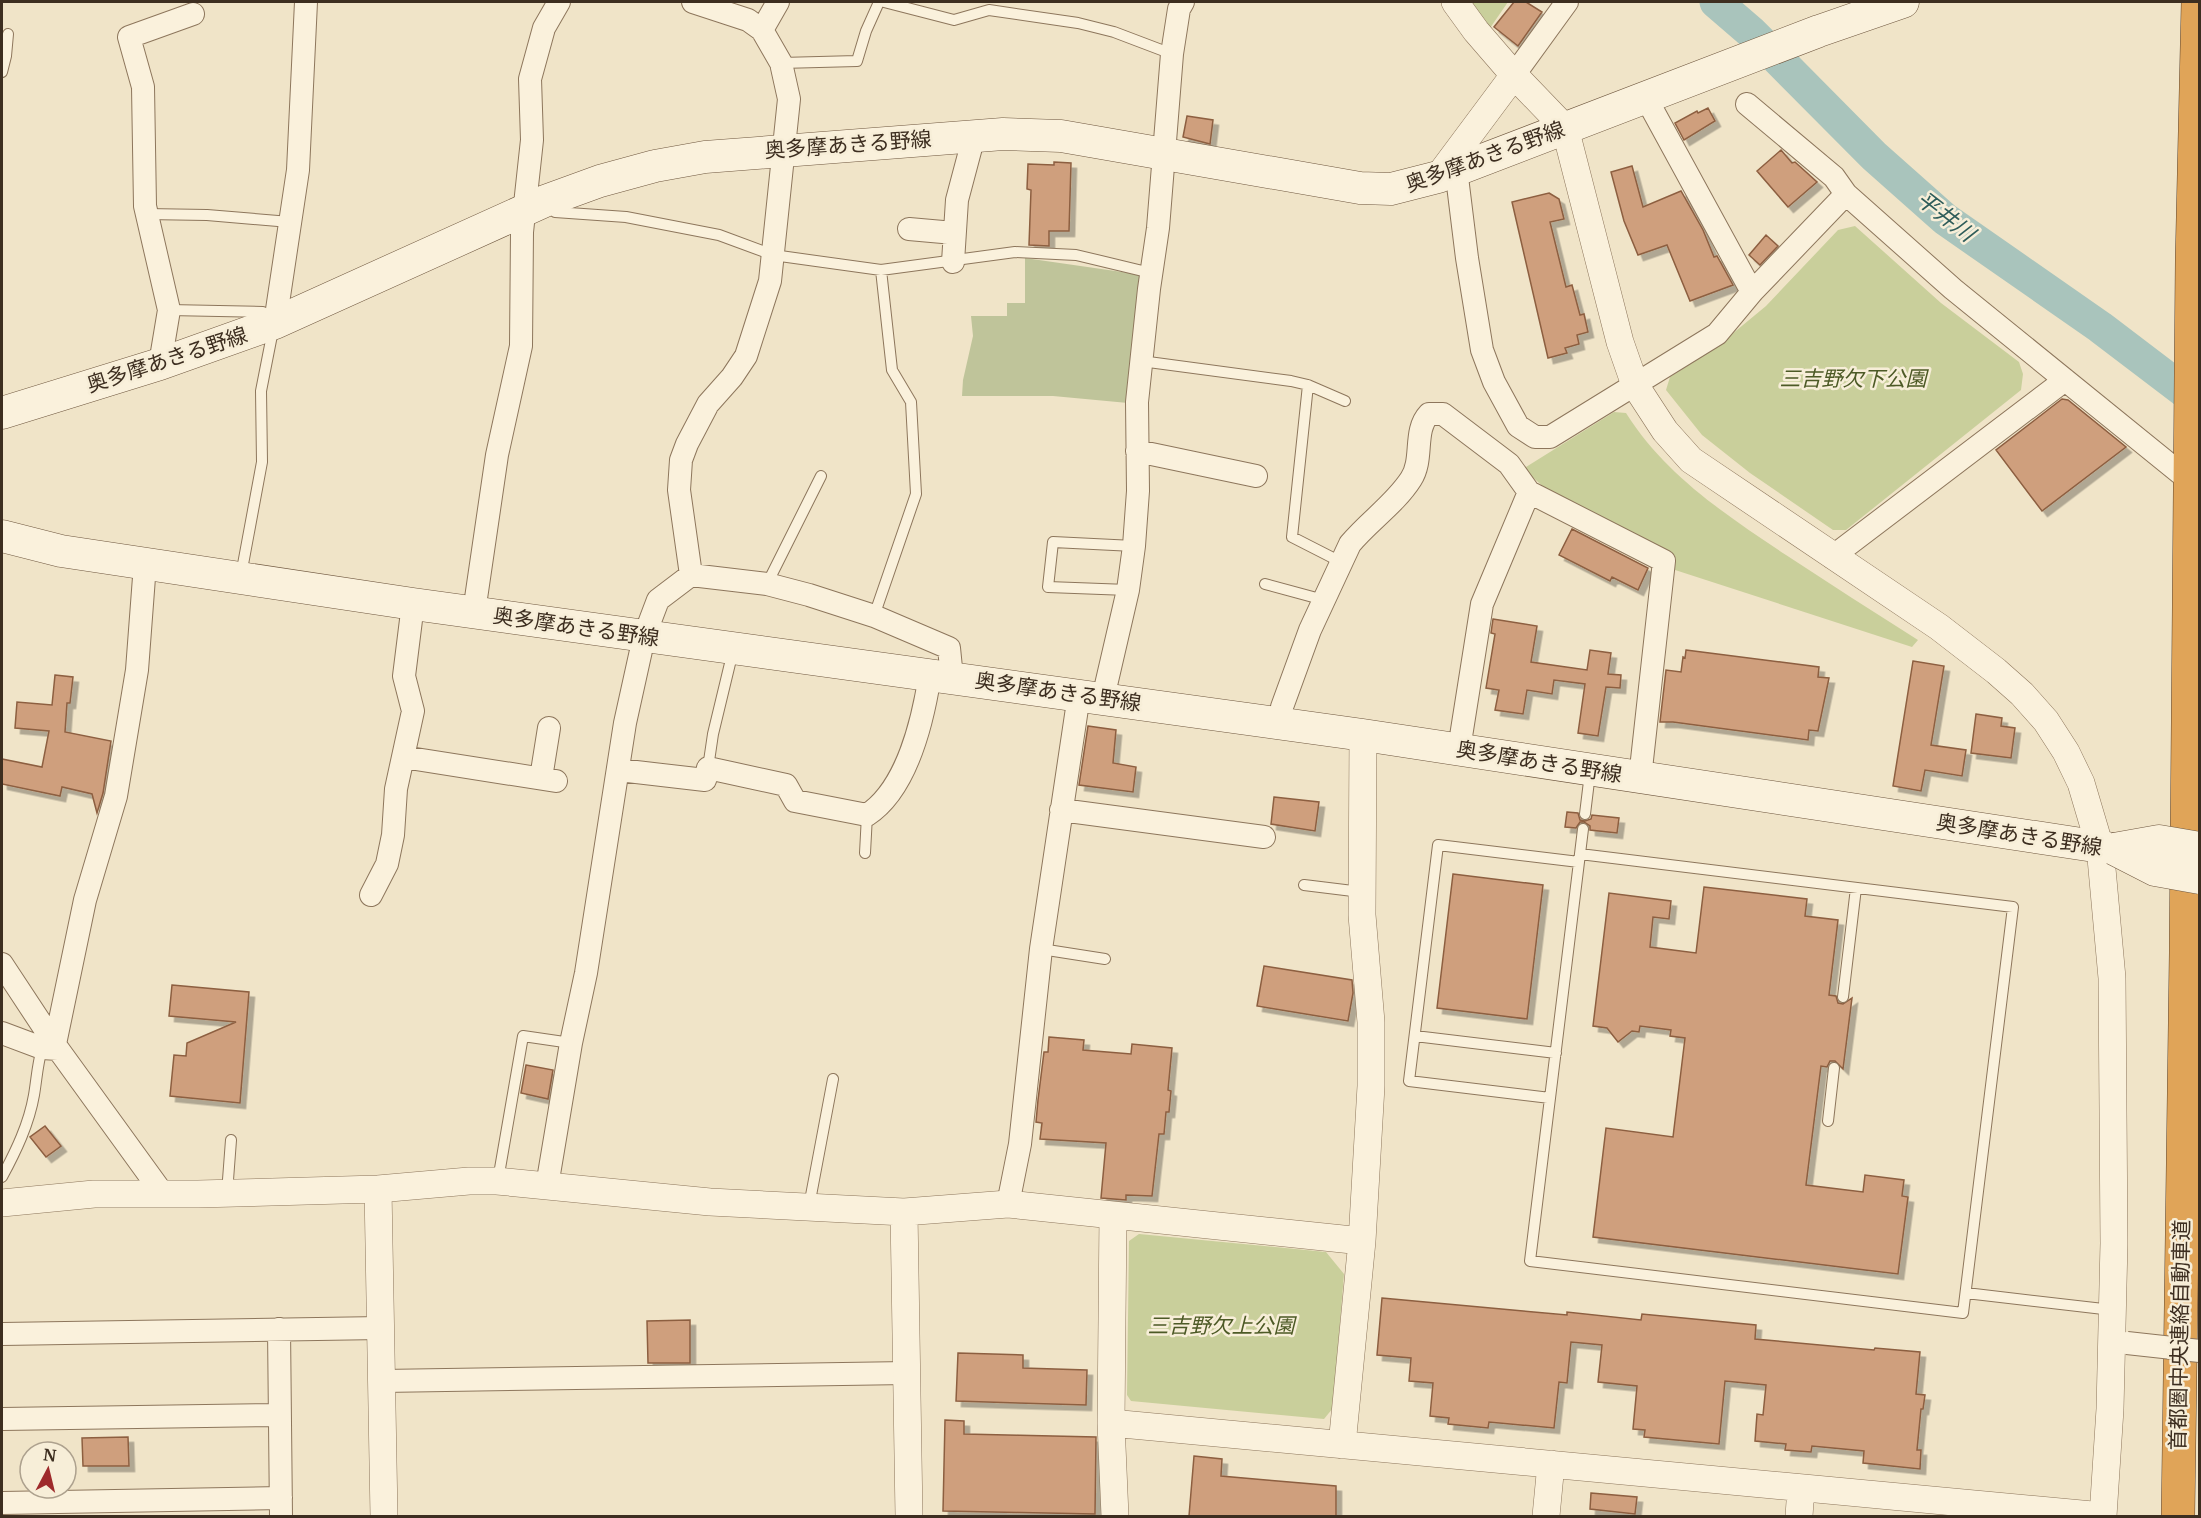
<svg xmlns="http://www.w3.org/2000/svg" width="2201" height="1518" font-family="Merriweather,'Noto Sans JP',serif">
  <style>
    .green { fill: #c9cf9b }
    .cemetery { fill: #bfc49a }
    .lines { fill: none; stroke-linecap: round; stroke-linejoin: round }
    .river { stroke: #a9c4bc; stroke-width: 33 }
    .building { fill: #cf9f7d; stroke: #8d5f41; stroke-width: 1.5; filter: url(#shadow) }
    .service-casing { stroke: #8d765c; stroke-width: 12 }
    .minor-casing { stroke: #8d765c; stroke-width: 24 }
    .tertiary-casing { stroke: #8d765c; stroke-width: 28 }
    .secondary-casing { stroke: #6f573f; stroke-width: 33 }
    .motorway-casing { stroke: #5b4430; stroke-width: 34 }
    .service { stroke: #faf1dc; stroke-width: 10 }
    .minor { stroke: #faf1dc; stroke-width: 22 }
    .tertiary { stroke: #faf1dc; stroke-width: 27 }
    .secondary { stroke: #faf1dc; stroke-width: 32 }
    .motorway { stroke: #e0a458; stroke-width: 33 }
    .minor-bridge-casing { stroke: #8d765c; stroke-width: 24; stroke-linecap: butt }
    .secondary-bridge-casing { stroke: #6f573f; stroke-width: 33; stroke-linecap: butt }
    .minor-bridge { stroke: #faf1dc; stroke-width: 22 }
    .secondary-bridge { stroke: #faf1dc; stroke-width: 32 }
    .labels { text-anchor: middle; stroke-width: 5; stroke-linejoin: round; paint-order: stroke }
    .street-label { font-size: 21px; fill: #3d2e20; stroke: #f7eed8 }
    .park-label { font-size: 21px; font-style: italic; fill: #4d5a26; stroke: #f7eed8 }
    .water-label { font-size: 22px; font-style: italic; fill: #2f5d5a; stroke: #f7eed8 }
  </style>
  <defs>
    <filter id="shadow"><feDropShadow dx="5.5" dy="5.5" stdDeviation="0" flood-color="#0004"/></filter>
  </defs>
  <rect width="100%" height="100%" fill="#f0e4c8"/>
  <path class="green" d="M1466 2H1508L1488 31Z
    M1855 226 1941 303 2019 362 2023 374 2021 390 1846 530H1833L1750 473 1702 435 1666 390 1670 377 1714 349 1766 306 1838 230Z
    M1614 412 1626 413C1665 475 1726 515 1786 555 1830 584 1874 612 1918 640L1912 647 1672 569 1561 502 1523 469Z
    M1139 1234 1326 1252 1344 1274 1333 1408 1324 1419 1131 1401 1127 1395 1129 1241Z"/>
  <path class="cemetery" d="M1025 258 1143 275 1128 403 1053 396H962L963 380 973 336 971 316H1007V303H1025Z"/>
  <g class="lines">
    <path class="river" d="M1716 2 1752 33 1874 156 1945 219 2100 327 2200 403"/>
  </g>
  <path class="building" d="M1514 2H1526L1542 12 1518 46 1494 27Z
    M1708 108 1715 121 1684 140 1675 123 1697 111 1698 113Z
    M1187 116 1213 120 1210 144 1183 137Z
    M1781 150 1792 163 1795 162 1817 182 1788 207 1757 171Z
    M1054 162 1071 163 1069 231H1049V246L1029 245 1031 190 1027 189 1028 164 1054 165Z
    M1632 166 1643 207 1681 191 1703 230 1714 257 1717 256 1733 285 1690 301 1667 245 1638 255 1624 221 1611 172Z
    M1549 193 1559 199 1564 219 1550 222 1566 287 1572 285 1580 315 1584 314 1588 332 1577 335 1579 344 1565 348 1567 353 1548 358 1512 202Z
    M1766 235 1778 246 1760 265 1749 255Z
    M2062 399 2068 400 2126 447 2042 511 1996 450Z
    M1572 529 1648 568 1638 590 1612 577 1610 581 1559 555Z
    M1493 619 1537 626 1531 662 1587 670 1590 650 1611 653 1608 674 1621 675 1620 688 1606 687 1598 736 1578 733 1585 684 1554 680 1552 694 1527 690 1523 714 1495 710 1499 690 1486 688 1495 634 1491 633Z
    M1686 650 1819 667 1818 677 1829 678 1818 731 1809 730 1808 740 1673 722H1660L1666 670 1681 672 1683 657 1685 658Z
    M1913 661 1944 666 1931 745 1966 750 1962 776 1925 770 1921 791 1893 786Z
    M55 675 73 677 70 703H67L65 732 111 741 103 793 97 813 92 794 62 787 60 796 2 784V759L42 767 49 731 15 728 17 702 52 705Z
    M1976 714 2002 718 2001 726 2015 728 2011 758 1971 753Z
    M1088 726 1116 730 1113 763 1136 767 1133 792 1079 785Z
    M1274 797 1319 802 1315 831 1271 824Z
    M1567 812 1578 813 1580 820 1585 821 1591 819 1592 815 1619 818 1617 833 1590 830V826L1584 822H1580L1576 828 1565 827Z
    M1453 874 1543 885 1527 1019 1437 1008Z
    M1704 887 1807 899 1805 916 1838 920 1829 995 1836 996 1838 1003 1843 1004 1852 998 1843 1069 1835 1061H1830L1827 1067 1821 1066 1806 1185 1863 1192 1865 1175 1904 1180 1902 1196 1908 1197 1898 1274 1593 1237 1606 1128 1673 1137 1685 1038 1670 1036 1671 1030 1640 1026 1639 1032 1632 1031 1618 1042 1607 1028 1593 1026 1609 893 1671 901 1669 919 1653 917 1650 947 1696 953Z
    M1264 966 1352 980 1353 993 1348 1021 1257 1006Z
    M172 985 249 992 240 1103 170 1096 174 1055 186 1056 187 1043 236 1022 169 1016Z
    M1049 1037 1084 1040 1083 1050 1131 1054 1132 1044 1172 1048 1168 1090 1171 1091 1169 1112H1166L1164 1134H1159L1152 1196 1126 1195V1200L1101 1198 1106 1143 1040 1139 1042 1123 1036 1122 1038 1100 1044 1052H1048Z
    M526 1065 553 1070 548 1099 521 1093Z
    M45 1126 61 1146 46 1157 30 1137Z
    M1382 1298 1567 1315V1312L1641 1320 1642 1314 1756 1325 1755 1339 1874 1350 1875 1348 1920 1352 1916 1394 1925 1395 1923 1409H1921L1917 1450H1921L1920 1469 1863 1463 1864 1451 1812 1446 1811 1452 1785 1450 1786 1444 1755 1441 1757 1414 1763 1415 1766 1385 1725 1381 1719 1444 1644 1437 1645 1430 1633 1429 1637 1386 1598 1382 1602 1345 1571 1342 1567 1383 1559 1382 1554 1428 1489 1422 1488 1428 1448 1424 1449 1418 1430 1416 1433 1383 1409 1381 1411 1358 1377 1355Z
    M690 1320V1363H648L647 1321Z
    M958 1353 1023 1355V1368L1087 1370 1086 1405 956 1401Z
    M945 1420 964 1421V1434L1096 1437 1095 1514 943 1511Z
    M128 1437 129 1466H83L82 1438Z
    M1194 1456 1222 1459 1221 1476 1336 1486V1516H1189Z
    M1591 1493 1637 1497 1635 1514 1590 1509Z"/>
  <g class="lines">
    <g class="service-casing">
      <path id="service" d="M884 2 954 20 989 10 1078 23 1114 32 1172 54
        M781 63 857 61 866 31 879 2
        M2 72 6 56 8 34
        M549 206 555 212 626 217 719 235 773 255 881 270 1015 252 1076 255 1151 273
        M146 214 207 215 290 222
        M169 310 263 312
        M1141 361 1291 381 1308 385 1345 401
        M1308 385 1292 537 1341 562
        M241 575 262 462 261 391 273 330
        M767 584 821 476
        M1265 584 1324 600
        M1128 590 1048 587 1053 542 1134 546
        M874 616 916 494 911 402 892 370 881 270
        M708 768 713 734 733 651
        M1585 814 1590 773
        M865 853 867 815
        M1580 854 2013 907 1963 1313 1530 1261C1547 1128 1563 995 1579 862L1583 829
        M1304 885 1361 892
        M1041 949 1105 959
        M1843 997 1856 888
        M1415 1036 1556 1053
        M1550 1098 1409 1081 1438 845 1579 862
        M1828 1121 1834 1068
        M2 1177C16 1151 29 1124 34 1095 37 1077 37 1067 42 1048
        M498 1180 523 1036 571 1043
        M227 1193 231 1140
        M809 1206 833 1079
        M1966 1293 2112 1310"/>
    </g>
    <g class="minor-casing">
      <path id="minor" d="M693 2 748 20 762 30
        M1514 75 1567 2
        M1646 98 1752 292
        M1747 104 1834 177 1846 194 1953 289 2180 473
        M1456 169 1467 258 1482 350 1494 382 1518 426 1535 437H1550L1717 334 1752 292 1846 194
        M909 229 954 233
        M953 262 957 200 974 136
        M275 323 298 170 306 2
        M160 364 169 310 145 206 143 87 129 37 193 14
        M1137 451 1256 476
        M1832 557 2065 380
        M691 575 767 584 809 595 874 616 949 648 952 678
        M474 612 497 455 521 346 522 232 532 140 530 79 544 28 559 2
        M1103 698 1128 590 1134 546 1138 491 1137 402 1149 289 1158 228 1172 54 1179 9 1183 2
        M1281 724 1282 707 1310 630 1350 544C1369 521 1395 504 1411 479 1424 459 1413 431 1429 414H1443L1509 464 1529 492 1664 561 1640 778
        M1459 749 1482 604 1529 492
        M403 757 556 781
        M619 770 705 780 708 768 786 785 795 801 867 815C907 789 923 720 930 675
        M541 778 549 728
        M1061 810 1264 837
        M371 895 387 864 393 835 396 789 413 711 404 676 413 604
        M2 964 58 1049 163 1194
        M2 1033 42 1048 58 1049
        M55 1044 85 900 116 796 137 670 145 564
        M547 1186 571 1043 586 973 625 723 644 637 658 600 691 575 679 490 681 460 687 444 708 404 732 377 746 356 770 281 789 99 781 63 762 30 778 2
        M1008 1204 1020 1144 1041 949 1079 695
        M279 1329 281 1516
        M2 1334 381 1328
        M382 1381 907 1373
        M2 1419 279 1415
        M2 1503 281 1498"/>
    </g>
    <g class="tertiary-casing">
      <path id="tertiary" d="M1455 2 1476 31 1514 75 1565 128 1620 342 1635 385 1665 431 1691 460 1939 627 1996 671 2022 694 2046 721 2066 752 2081 783 2100 847 2112 978 2114 1243 2110 1409 2103 1516
        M1438 177 1514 75
        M378 1189 384 1516
        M2 1203 94 1194H198L378 1189 469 1181H497L710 1202 904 1212 1008 1204 1362 1241
        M904 1212 909 1516
        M1113 1215 1111 1423 1115 1516
        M1111 1423 2103 1516
        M1342 1445 1362 1241 1371 1086V1022L1362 915 1363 735
        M1546 1516 1551 1464
        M1799 1516 1801 1488"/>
    </g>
    <g class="secondary-casing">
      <path id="secondary" d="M2 413 160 364 275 323 545 201 600 181 655 166 705 157 1003 134 1061 136 1360 188 1391 189 1438 177 1819 31 1903 2
        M2 536 61 551 413 604 1363 735 2114 849"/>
    </g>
    <g class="motorway-casing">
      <path id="motorway" d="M2178 1516 2186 953 2192 261 2198 2"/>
    </g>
    <use href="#service" class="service"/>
    <use href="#minor" class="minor"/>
    <use href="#tertiary" class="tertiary"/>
    <use href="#secondary" class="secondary"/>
    <use href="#motorway" class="motorway"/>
    <g class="minor-bridge-casing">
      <path id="minor-bridge" d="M2127 1343 2200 1351"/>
    </g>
    <g class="secondary-bridge-casing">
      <path id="secondary-bridge" d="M2114 849 2155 870 2200 878
        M2114 849 2159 841 2200 848"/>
    </g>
    <use href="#minor-bridge" class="minor-bridge"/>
    <use href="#secondary-bridge" class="secondary-bridge"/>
  </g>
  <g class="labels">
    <g class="street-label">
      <text transform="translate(848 145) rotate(-4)" y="7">奥多摩あきる野線</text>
      <text transform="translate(1485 157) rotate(-20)" y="7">奥多摩あきる野線</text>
      <text transform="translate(167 360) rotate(-18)" y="7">奥多摩あきる野線</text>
      <text transform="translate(576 627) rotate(8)" y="7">奥多摩あきる野線</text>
      <text transform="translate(1058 692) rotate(8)" y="7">奥多摩あきる野線</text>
      <text transform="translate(1539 762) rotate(9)" y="7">奥多摩あきる野線</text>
      <text transform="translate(2019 835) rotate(9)" y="7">奥多摩あきる野線</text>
      <text transform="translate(2180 1335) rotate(-89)" y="7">首都圏中央連絡自動車道</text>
    </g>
    <g class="park-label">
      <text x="1853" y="386">三吉野欠下公園</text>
      <text x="1221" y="1333">三吉野欠上公園</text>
    </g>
    <g class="water-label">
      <text transform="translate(1946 216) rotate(38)" y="8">平井川</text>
    </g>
  </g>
  <rect width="2201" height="1518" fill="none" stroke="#3d2e20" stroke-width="6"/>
  <g transform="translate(48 1470) rotate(7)"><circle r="28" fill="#f7eed8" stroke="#ada18e" stroke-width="1.5"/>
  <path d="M0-4.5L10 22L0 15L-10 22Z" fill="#9e2a2b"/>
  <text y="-9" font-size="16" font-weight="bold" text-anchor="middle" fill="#3d2e20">N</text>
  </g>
</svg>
